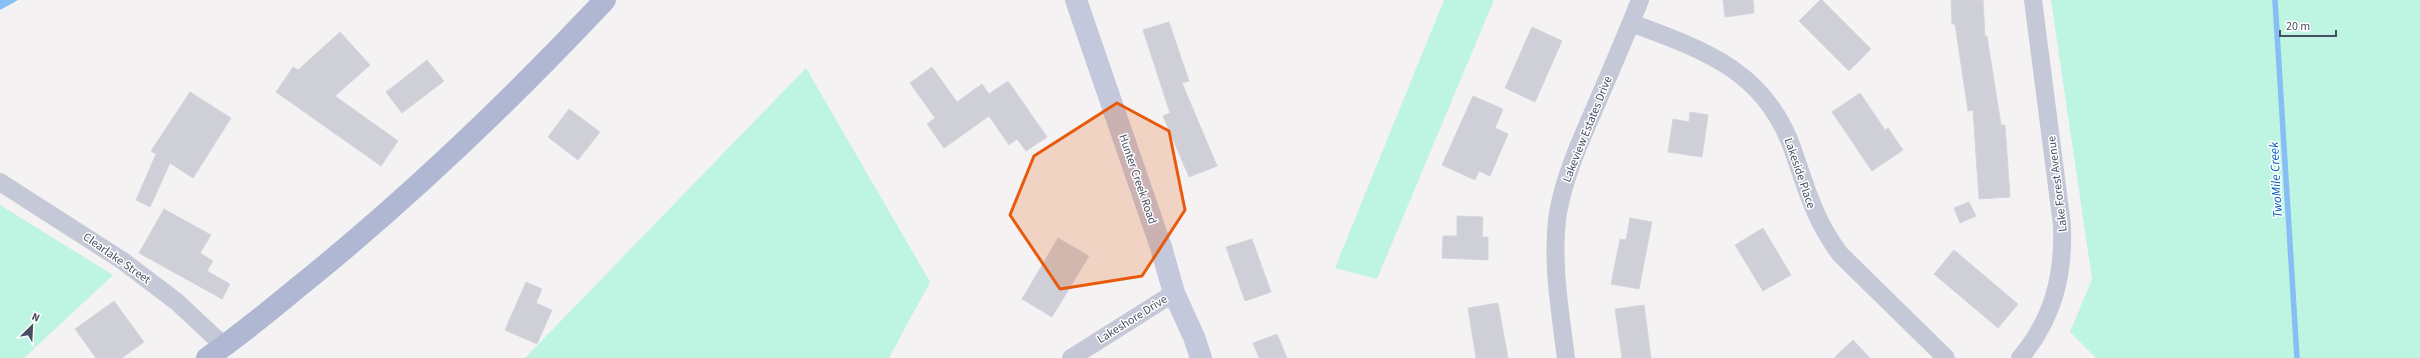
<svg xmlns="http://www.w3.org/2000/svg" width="2420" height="358" font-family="'Source Sans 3',sans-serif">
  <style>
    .green { fill: #bef4e2 }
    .water { fill: #87bef5 }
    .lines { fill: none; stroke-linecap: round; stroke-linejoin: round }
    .stream { stroke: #87bef5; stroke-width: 5.5 }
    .building { fill: #cecfd7; stroke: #d5d5de }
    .street { stroke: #c5c9d7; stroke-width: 18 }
    .secondary { stroke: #c3c8dc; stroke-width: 22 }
    .primary { stroke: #afb7d3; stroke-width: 22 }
    .marked { fill: #e8590c; fill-opacity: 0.2; stroke: #e8590c; stroke-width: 3; stroke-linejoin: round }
    .labels { text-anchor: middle; stroke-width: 3; stroke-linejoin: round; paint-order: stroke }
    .street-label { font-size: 12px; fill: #474e62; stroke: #fff }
    .water-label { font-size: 13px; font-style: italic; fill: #005ebc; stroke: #fff }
  </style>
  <rect width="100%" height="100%" fill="#f4f2f2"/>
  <path class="green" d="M1444 0H1494L1377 279 1335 268Z
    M2051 0H2420V358H2096L2070 332 2092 279Z
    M806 68 930 282 889 358H525Z
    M0 205 113 275 24 358H0Z"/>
  <path class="water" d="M0 0H18L0 10Z"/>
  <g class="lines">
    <path class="stream" d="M2275 0 2297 358"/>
  </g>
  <path class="building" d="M1723 0H1753L1754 13 1725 17Z
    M1820 0H1822L1871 49 1849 71 1799 21Z
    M1951 0H1983L1985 37 1987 36 2001 125H2005L2010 197 1979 199 1973 110 1968 111 1955 24H1952Z
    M1169 22 1189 81 1182 83 1217 166 1189 177 1163 116 1170 113 1143 30Z
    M1532 27 1562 41 1535 102 1505 88Z
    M340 32 370 65 335 96 398 141 381 166 276 92 293 67 298 70Z
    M427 60 444 81 402 113 386 92Z
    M932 67 957 102 982 84 989 94 1008 81 1047 137 1026 151 1017 139 1009 145 989 116 944 148 927 124 935 118 910 83Z
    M190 92 231 118 193 178 170 163 150 207 136 200 156 154 151 151Z
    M1860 93 1885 130 1888 128 1903 150 1872 171 1832 112Z
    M1473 96 1503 109 1495 128 1508 134 1490 176 1479 171 1475 180 1442 165Z
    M569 109 600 132 578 160 548 137Z
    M1690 112 1708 115 1702 157 1668 152 1673 119 1689 122Z
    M1969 202 1976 216 1960 223 1954 208Z
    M164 209 211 235 200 253 213 261 207 271 230 284 222 299 139 253Z
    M1457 216 1483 217 1482 237H1488V260L1442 258 1443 236H1457Z
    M1630 218 1652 222 1639 289 1611 284 1620 239 1626 240Z
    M1763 228 1791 275 1763 291 1735 245Z
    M1058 238 1089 256 1052 317 1022 299Z
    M1252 239 1271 292 1245 301 1226 247Z
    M1954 250 2018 304 1998 328 1934 274Z
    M526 282 542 289 536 303 552 310 537 344 505 330Z
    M114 301 144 342 122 358H96L75 329Z
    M1498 303 1508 358H1476L1468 308Z
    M1644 305 1651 358H1622L1615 309Z
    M1277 334 1287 358H1259L1253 343Z
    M1853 340 1870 358H1834Z"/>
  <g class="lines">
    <path class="street" d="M1631 23C1704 50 1765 70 1793 150 1807 190 1814 219 1840 254L1946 358
      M0 182 123 261 177 302 224 346
      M1071 358 1174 293
      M1566 358C1560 311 1551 260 1558 213 1564 178 1579 144 1593 112 1609 75 1625 38 1640 0
      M2020 358C2053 319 2064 276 2062 225L2033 0"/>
    <path class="secondary" d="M1076 0 1161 247 1174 293 1194 337 1201 358"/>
    <path class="primary" d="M207 358C244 333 277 304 312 276 416 191 513 98 605 0"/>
  </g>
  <path class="marked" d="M1117 103 1169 131 1185 210 1142 276 1060 289 1010 215 1034 156Z"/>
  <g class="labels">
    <g class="street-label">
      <text transform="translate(1587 129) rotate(-68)" y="4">Lakeview Estates Drive</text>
      <text transform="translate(1800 173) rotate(71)" y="4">Lakeside Place</text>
      <text transform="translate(1138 179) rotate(71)" y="4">Hunter Creek Road</text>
      <text transform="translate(2057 184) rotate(-97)" y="4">Lake Forest Avenue</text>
      <text transform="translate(117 258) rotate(35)" y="4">Clearlake Street</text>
      <text transform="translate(1132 319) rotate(-32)" y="4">Lakeshore Drive</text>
    </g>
    <g class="water-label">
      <text transform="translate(2275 180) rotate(-93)" y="5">TwoMile Creek</text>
    </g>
  </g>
  <g transform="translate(32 326) rotate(24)" stroke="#ffffff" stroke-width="3" paint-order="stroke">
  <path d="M0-3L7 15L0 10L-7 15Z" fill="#474e62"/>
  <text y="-6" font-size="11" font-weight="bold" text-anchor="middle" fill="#474e62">N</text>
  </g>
  <path d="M2280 30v6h56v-6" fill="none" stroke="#474e62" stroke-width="2"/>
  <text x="2286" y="30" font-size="12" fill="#474e62" stroke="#ffffff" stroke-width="3" paint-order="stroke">20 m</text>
</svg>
